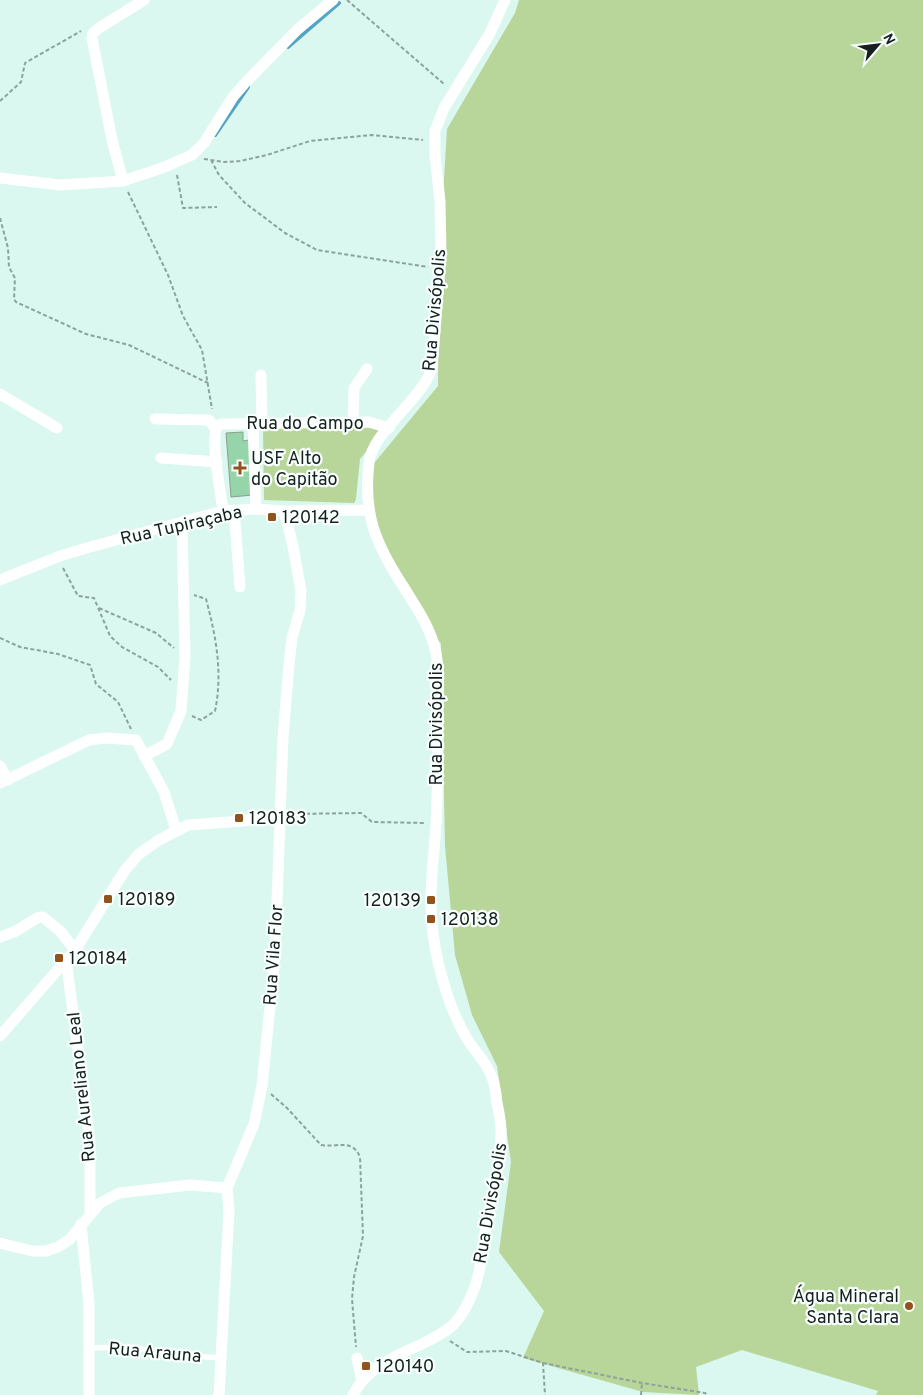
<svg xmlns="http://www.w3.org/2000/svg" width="923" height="1395" font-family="Overpass,sans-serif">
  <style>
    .green { fill: #b8d59a }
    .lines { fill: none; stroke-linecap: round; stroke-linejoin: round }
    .stream { stroke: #56a4c3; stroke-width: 4 }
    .building { fill: #96d5a9; stroke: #8ba090 }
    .path { stroke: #8ca29d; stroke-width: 2; stroke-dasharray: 4 2.5; stroke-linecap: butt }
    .service { stroke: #fff; stroke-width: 5.5 }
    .minor { stroke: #fff; stroke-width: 11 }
    .poi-dot { fill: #92521c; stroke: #f9fffd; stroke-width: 2 }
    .labels { text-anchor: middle; stroke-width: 4.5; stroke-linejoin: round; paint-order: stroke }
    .street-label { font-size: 18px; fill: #16211f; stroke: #f9fffd }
    .poi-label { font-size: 18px; fill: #16211f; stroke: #f9fffd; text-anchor: start }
  </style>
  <rect width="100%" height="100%" fill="#daf7f0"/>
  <path class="green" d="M519 0H923V1395H876L878 1391 742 1350 696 1367 699 1395 643 1392 523 1358 544 1311 499 1252 511 1162 497 1066 472 1015 455 955 445 846 441 644 393 575 369 527 370 468 438 386 439 263 447 129 515 13Z
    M374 427 381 433 360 459 356 499 354 503 264 500 263 428Z"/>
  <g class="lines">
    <path class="stream" d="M288 47 339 3
      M215 135 248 87"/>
  </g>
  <path class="building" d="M243 432V441L249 440 253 495 231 497 226 433Z"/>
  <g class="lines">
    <path class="path" d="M347 0 444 84
      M0 101 21 82 25 63 81 31
      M204 159 224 162 240 161 267 155 310 141 372 135 423 140
      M211 160 219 175 245 203 285 233 317 250 428 267
      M177 175 183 208 217 207
      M128 192 168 275 183 316 202 350 212 409
      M0 218 8 248 9 267 15 278 14 299 16 302 86 334 129 345 208 383
      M63 568 78 596 94 598 110 636 122 647 158 667 171 680
      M99 608 156 633 174 648
      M0 638 20 647 58 654 90 665 96 684 118 702 131 729
      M192 716 201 720 215 711C223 673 216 636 206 599L194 595
      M293 814 361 813 372 822 424 823
      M271 1094 287 1108 321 1145C337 1148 352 1138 360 1157L363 1236 354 1277 352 1299 356 1347
      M450 1341 467 1352 506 1351 543 1363 545 1395
      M543 1363 642 1383 705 1393 708 1395
      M641 1395 642 1383"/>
    <path class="service" d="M89 1348 129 1347 179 1355 221 1358"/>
    <path class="minor" d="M0 178 60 185 123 181 162 168 192 155 204 143 233 97 245 83 298 29 333 0
      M123 181 112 140 92 38 93 33 99 28 144 0
      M261 375 262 424
      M0 394 57 428
      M155 419 209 420 216 429
      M353 422 354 388 367 369
      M253 424 256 509
      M161 458 217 462
      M234 510 240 587
      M223 511C221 493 210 440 217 426L221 424 369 422 389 428
      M0 580 60 556 83 549 223 511 256 509 284 511 368 510
      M144 756 167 744 181 711 185 657 182 522
      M0 766 8 780
      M0 783 89 740 106 738 136 740 164 792 176 830
      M0 937 16 931 37 918 43 917 60 931 75 950
      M66 959 90 1142V1214
      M0 1036 75 950 125 870 139 854 159 840 188 825 243 821 280 814
      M81 1224 89 1304V1395
      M0 1243 32 1251H46L58 1247 70 1239 100 1203 119 1193 190 1185 227 1188
      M357 1358 362 1381
      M219 1395 229 1211 227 1188 254 1124 262 1086 275 957 283 737 289 664 292 638 300 610 301 591 293 546 284 511
      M353 1395C366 1369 394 1356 420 1345 432 1339 445 1333 454 1324 462 1315 470 1300 474 1289 481 1272 483 1246 486 1227 492 1196 502 1163 501 1131 501 1122 499 1112 497 1103 496 1093 495 1083 491 1075 486 1061 473 1050 466 1037 448 1007 434 956 432 922 429 889 434 857 436 825 438 788 438 752 438 716 438 695 440 673 436 653 431 628 416 607 403 586 375 543 363 514 369 462 373 431 422 400 432 368L441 254 440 201 435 155V131L444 108 489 35 505 0"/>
  </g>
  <g class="poi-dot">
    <path d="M237.5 460.5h5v5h5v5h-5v5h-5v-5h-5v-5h5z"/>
    <rect x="267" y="512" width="10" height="10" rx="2.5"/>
    <rect x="234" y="813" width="10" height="10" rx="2.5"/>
    <rect x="103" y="894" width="10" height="10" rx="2.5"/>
    <rect x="426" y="895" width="10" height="10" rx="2.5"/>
    <rect x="426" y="914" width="10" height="10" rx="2.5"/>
    <rect x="54" y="953" width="10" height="10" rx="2.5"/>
    <circle cx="909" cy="1306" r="5"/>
    <rect x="361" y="1361" width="10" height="10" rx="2.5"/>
  </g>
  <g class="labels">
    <g class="street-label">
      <text transform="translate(434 310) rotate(-85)" y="6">Rua Divisópolis</text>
      <text x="305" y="429">Rua do Campo</text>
      <text transform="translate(181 525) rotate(-13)" y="6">Rua Tupiraçaba</text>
      <text transform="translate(436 724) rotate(-90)" y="6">Rua Divisópolis</text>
      <text transform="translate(273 955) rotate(-86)" y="6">Rua Vila Flor</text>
      <text transform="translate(81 1087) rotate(-96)" y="6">Rua Aureliano Leal</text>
      <text transform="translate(490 1203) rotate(-80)" y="6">Rua Divisópolis</text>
      <text transform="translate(155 1352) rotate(5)" y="6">Rua Arauna</text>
    </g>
    <g class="poi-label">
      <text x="251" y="464">USF Alto<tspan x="251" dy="21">do Capitão</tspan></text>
      <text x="282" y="523">120142</text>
      <text x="249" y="824">120183</text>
      <text x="118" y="905">120189</text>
      <text x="421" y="906" text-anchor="end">120139</text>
      <text x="441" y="925">120138</text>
      <text x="69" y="964">120184</text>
      <text x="899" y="1302" text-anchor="end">Água Mineral<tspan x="899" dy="21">Santa Clara</tspan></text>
      <text x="376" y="1372">120140</text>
    </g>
  </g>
  <g transform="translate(878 45) rotate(62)" stroke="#f9fffd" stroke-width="4" paint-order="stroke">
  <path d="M0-4L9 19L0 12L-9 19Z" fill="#16211f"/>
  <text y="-8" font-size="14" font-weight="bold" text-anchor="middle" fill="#16211f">N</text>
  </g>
</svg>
